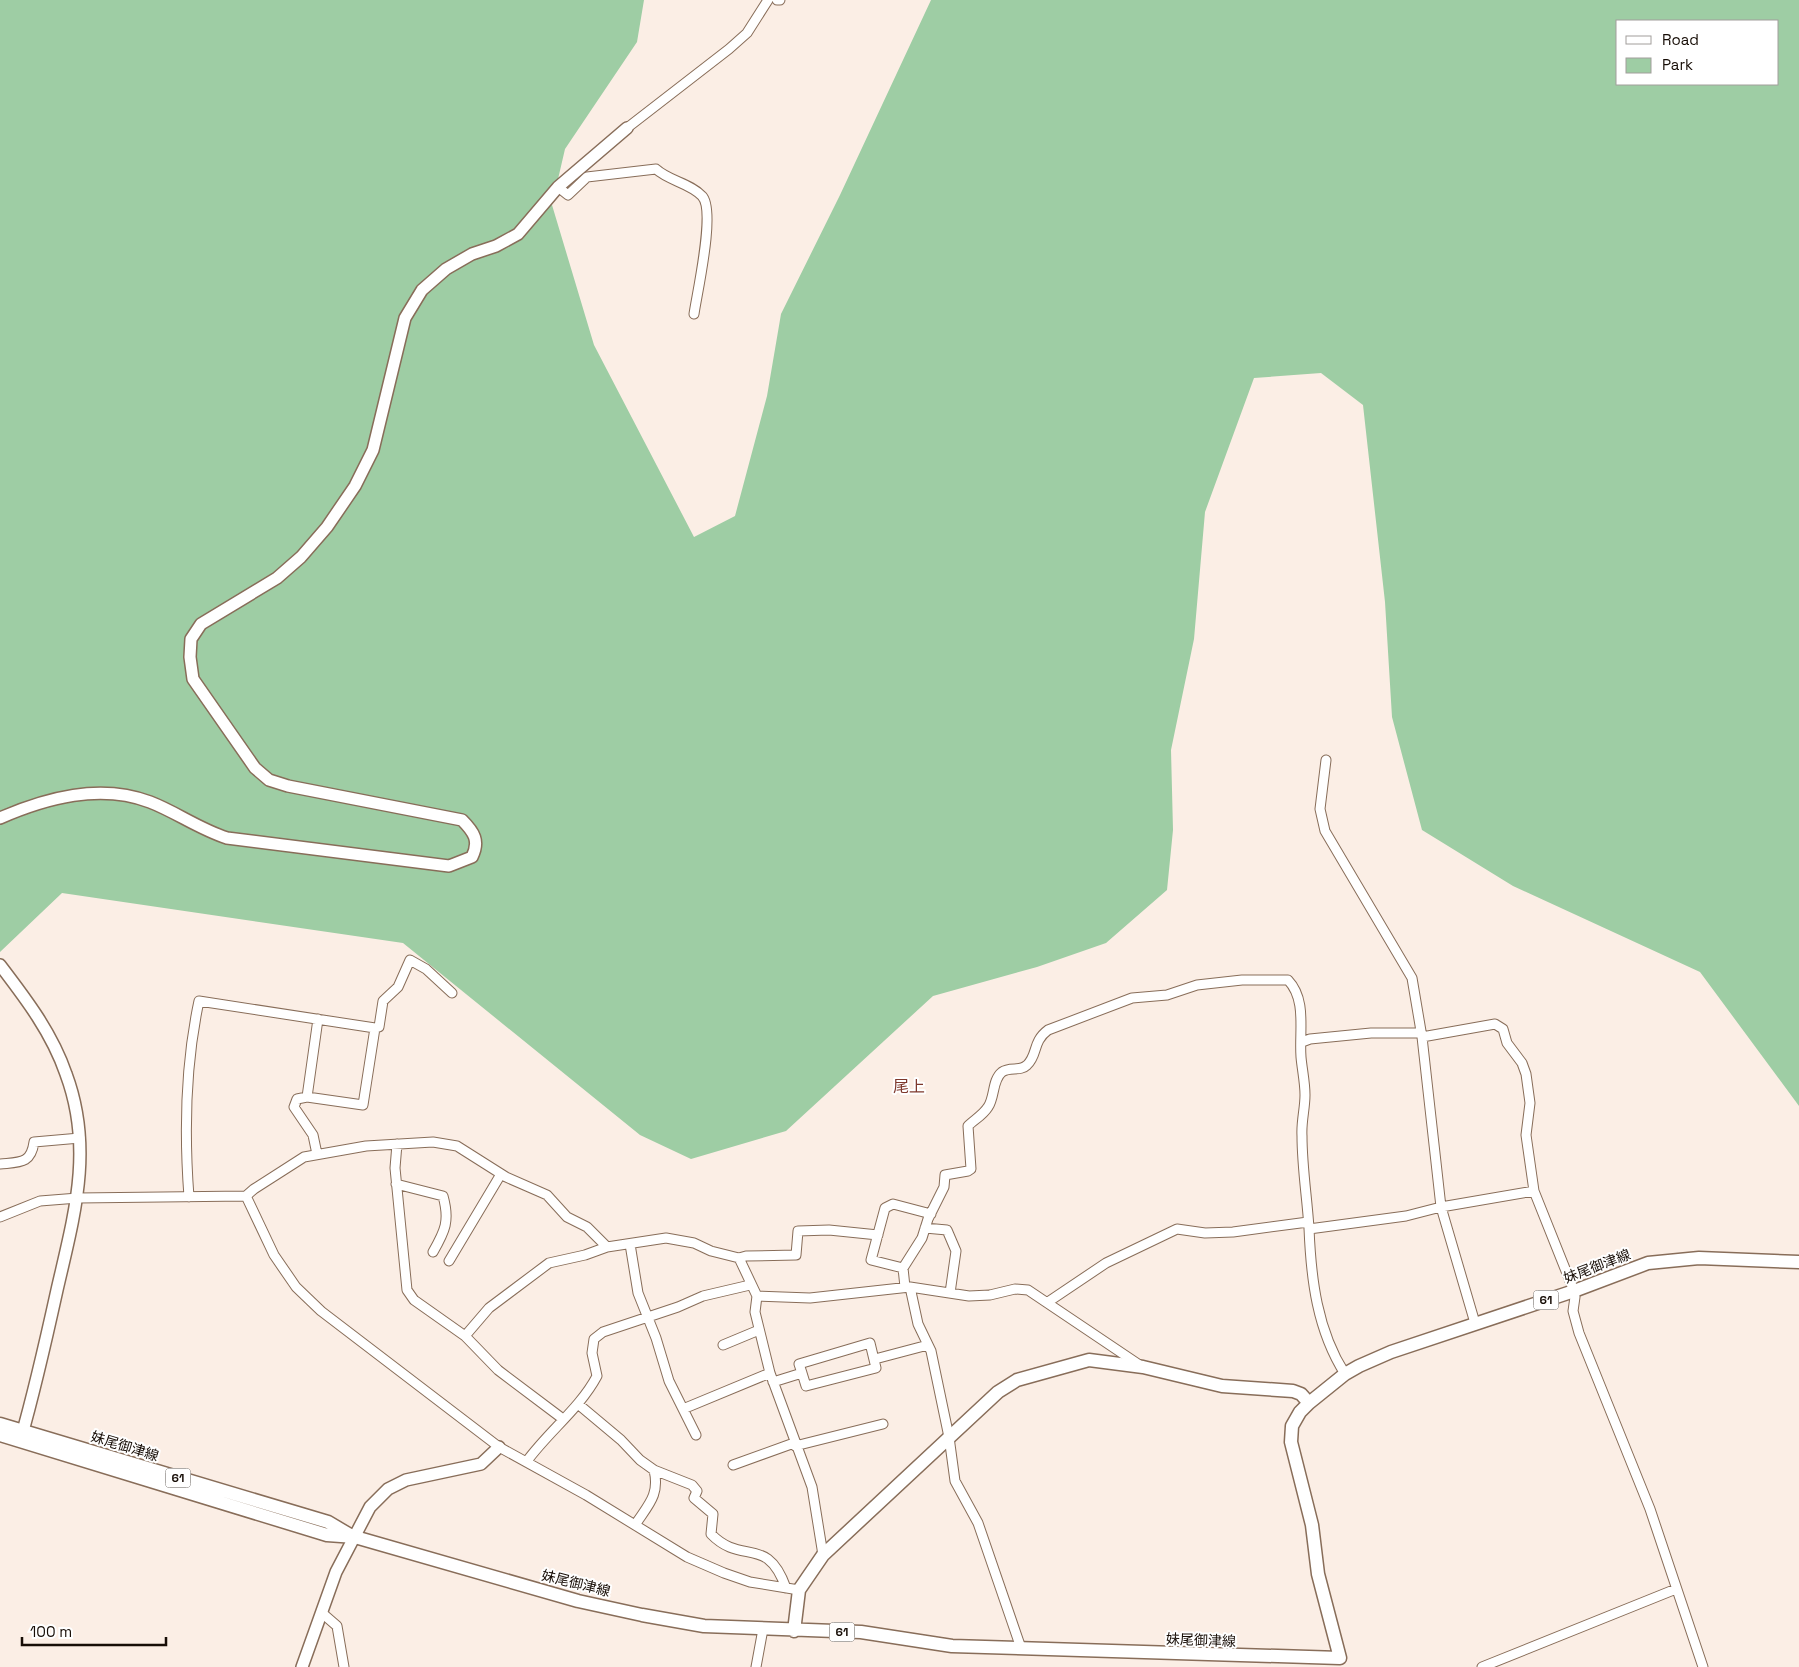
<svg xmlns="http://www.w3.org/2000/svg" width="1799" height="1667" font-family="'Space Grotesk','Noto Sans JP',sans-serif">
  <style>
    .green { fill: #9ecda4; fill-rule: evenodd }
    .lines { fill: none; stroke-linecap: round; stroke-linejoin: round }
    .street-casing { stroke: #886d59; stroke-width: 11 }
    .secondary-casing { stroke: #886d59; stroke-width: 14 }
    .primary-casing { stroke: #886d59; stroke-width: 15 }
    .street { stroke: #fff; stroke-width: 9 }
    .secondary { stroke: #fff; stroke-width: 11 }
    .primary { stroke: #fff; stroke-width: 12 }
    .labels { text-anchor: middle; stroke-width: 4; stroke-linejoin: round; paint-order: stroke }
    .shield { fill: #fff; stroke: #5d5651; stroke-width: 1 }
    .shield-label { font-size: 12px; font-weight: bold; fill: #170d06 }
    .street-label { font-size: 14px; fill: #170d06; stroke: #fff }
    .quarter-label { font-size: 16px; fill: #7e382c; stroke: #fff }
  </style>
  <rect width="100%" height="100%" fill="#fbeee5"/>
  <path class="green" d="M0 0H644L637 42 565 149 552 205 594 345 694 537 735 516 767 396 781 314 840 195 931 0H1799V1106L1700 972 1513 886 1422 830 1392 717 1385 602 1363 405 1321 373 1254 378 1205 512 1194 639 1171 750 1173 830 1167 890 1106 943 1037 967 933 996 786 1131 691 1159 640 1135 403 943 62 893 0 952ZM1618 21H1778V84H1618Z"/>
  <g class="lines">
    <g class="street-casing">
      <path id="street" d="M777 0H780
        M627 128 729 49 747 33 768 0
        M558 187 568 195 587 177 656 169C669 181 690 183 702 196 716 210 697 293 694 314
        M1326 760 1320 809 1325 831 1412 978 1422 1037 1441 1207 1475 1323
        M375 1028 379 1027 383 1001 398 987 410 960 426 969 452 993
        M1422 1037 1495 1024 1503 1029 1507 1043 1522 1063 1526 1074 1530 1103 1526 1135 1534 1191 1574 1291 1575 1297 1573 1311 1579 1333 1650 1509 1703 1667
        M1302 1042 1310 1039 1371 1033H1421
        M397 1144 395 1168 407 1290 414 1300 465 1336 498 1370 563 1419
        M317 1154 313 1135 294 1107 297 1099 307 1097 318 1019
        M0 1164C20 1162 31 1164 34 1142L80 1138
        M396 1184 443 1196C450 1221 445 1231 433 1252
        M246 1196 274 1255 296 1287 321 1311 499 1447 586 1495 687 1557 724 1573 750 1582 799 1590
        M189 1197C184 1131 185 1066 199 1001L375 1028 363 1105 307 1097
        M0 1217 40 1201 78 1198 246 1196 254 1189 304 1157 366 1146 433 1142 457 1146 506 1177 547 1195 567 1217 587 1227 607 1247
        M925 1228 947 1230 956 1251 950 1293
        M1309 1229 1406 1216 1441 1207 1534 1191
        M630 1244 638 1293 656 1338 669 1381 696 1435
        M739 1258 746 1256 796 1255 798 1231 829 1230 878 1235
        M449 1261 501 1174
        M903 1268 871 1260 885 1208 893 1204 931 1214
        M905 1287 903 1268 922 1238 928 1219 944 1187 945 1175 968 1171 971 1169 968 1126C974 1120 983 1115 988 1107 995 1097 992 1080 1002 1072 1010 1066 1020 1072 1027 1065 1038 1055 1032 1042 1048 1030L1132 998 1167 995 1197 985 1242 980H1288C1307 1000 1299 1031 1301 1057 1302 1069 1305 1082 1305 1095 1305 1109 1301 1122 1302 1136 1302 1167 1307 1197 1309 1228 1311 1279 1317 1330 1345 1374
        M910 1287 918 1324 931 1351 949 1437 955 1481 978 1523 1021 1648
        M757 1296 810 1298 910 1287 969 1296 990 1295 1015 1289 1028 1290 1141 1366
        M1048 1302 1106 1263 1177 1229 1205 1233 1233 1232 1308 1222
        M465 1336 489 1308 549 1263 585 1255 607 1247 666 1238 694 1243 711 1251 739 1258 757 1296 755 1312 770 1373 812 1487 823 1555
        M723 1345 759 1330
        M875 1359 928 1345
        M773 1382 802 1373 806 1386 876 1368 870 1343 799 1364 802 1373
        M578 1404 621 1440 640 1460 654 1470C660 1495 648 1505 635 1525
        M683 1409 770 1373
        M795 1446 883 1424
        M527 1461C549 1431 580 1408 597 1376L592 1353 594 1339 603 1332 678 1307 703 1296 750 1285
        M733 1465 794 1443
        M654 1470 692 1485 697 1491 694 1498 713 1514 711 1534C742 1566 767 1534 786 1588
        M322 1613 337 1626 344 1667
        M756 1667 763 1629
        M1482 1667 1676 1589"/>
    </g>
    <g class="secondary-casing">
      <path id="secondary" d="M0 818C46 798 100 783 150 802 176 812 199 829 227 838L449 866 472 857C480 841 474 832 462 820L288 786 269 780 255 768 193 679 190 657 191 639 201 624 277 578 301 557 327 527 355 486 373 450 405 318 422 290 446 269 472 254 496 246 518 234 558 187 627 128
        M0 965C26 999 52 1033 66 1074 94 1149 74 1216 57 1290 46 1340 35 1389 21 1438
        M302 1667 336 1572 370 1507 388 1489 406 1480 481 1464 499 1447"/>
    </g>
    <g class="primary-casing">
      <path id="primary" d="M0 1424 328 1522 350 1535
        M0 1435 327 1535 355 1537 578 1601 642 1615 704 1626 861 1632 952 1646 1340 1658 1318 1574 1312 1525 1291 1442 1292 1426 1300 1412 1309 1403 1345 1374 1359 1366 1391 1352 1574 1291 1648 1263 1699 1258 1799 1262
        M794 1631 799 1590 823 1555 998 1392 1017 1380 1089 1360 1143 1367 1222 1386 1293 1391 1301 1394 1309 1403"/>
    </g>
    <use href="#street" class="street"/>
    <use href="#secondary" class="secondary"/>
    <use href="#primary" class="primary"/>
  </g>
  <g class="labels">
    <g class="shield">
      <rect x="1533.5" y="1290.5" width="25" height="19" rx="4"/>
      <rect x="165.5" y="1468.5" width="25" height="19" rx="4"/>
      <rect x="829.5" y="1622.5" width="25" height="19" rx="4"/>
    </g>
    <g class="shield-label">
      <text x="1546" y="1304">61</text>
      <text x="178" y="1482">61</text>
      <text x="842" y="1636">61</text>
    </g>
    <g class="street-label">
      <text transform="translate(1597 1266) rotate(-21)" y="5">妹尾御津線</text>
      <text transform="translate(125 1446) rotate(17)" y="5">妹尾御津線</text>
      <text transform="translate(576 1583) rotate(14)" y="5">妹尾御津線</text>
      <text transform="translate(1201 1640) rotate(2)" y="5">妹尾御津線</text>
    </g>
    <g class="quarter-label">
      <text x="909" y="1092">尾上</text>
    </g>
  </g>
  <rect x="1616" y="20" width="162" height="65" fill="#ffffff" stroke="#a29e9b"/>
  <rect x="1626" y="36" width="25" height="8" fill="#ffffff" stroke="#a29e9b"/>
  <text x="1662" y="45" font-size="15" fill="#170d06">Road</text>
  <rect x="1626" y="58" width="25" height="15" fill="#9ecda4" stroke="#a29e9b"/>
  <text x="1662" y="70" font-size="15" fill="#170d06">Park</text>
  <path d="M22 1637v8h144v-8" fill="none" stroke="#170d06" stroke-width="2.5"/>
  <text x="30" y="1637" font-size="15" fill="#170d06" stroke="#ffffff" stroke-width="4" paint-order="stroke">100 m</text>
</svg>
